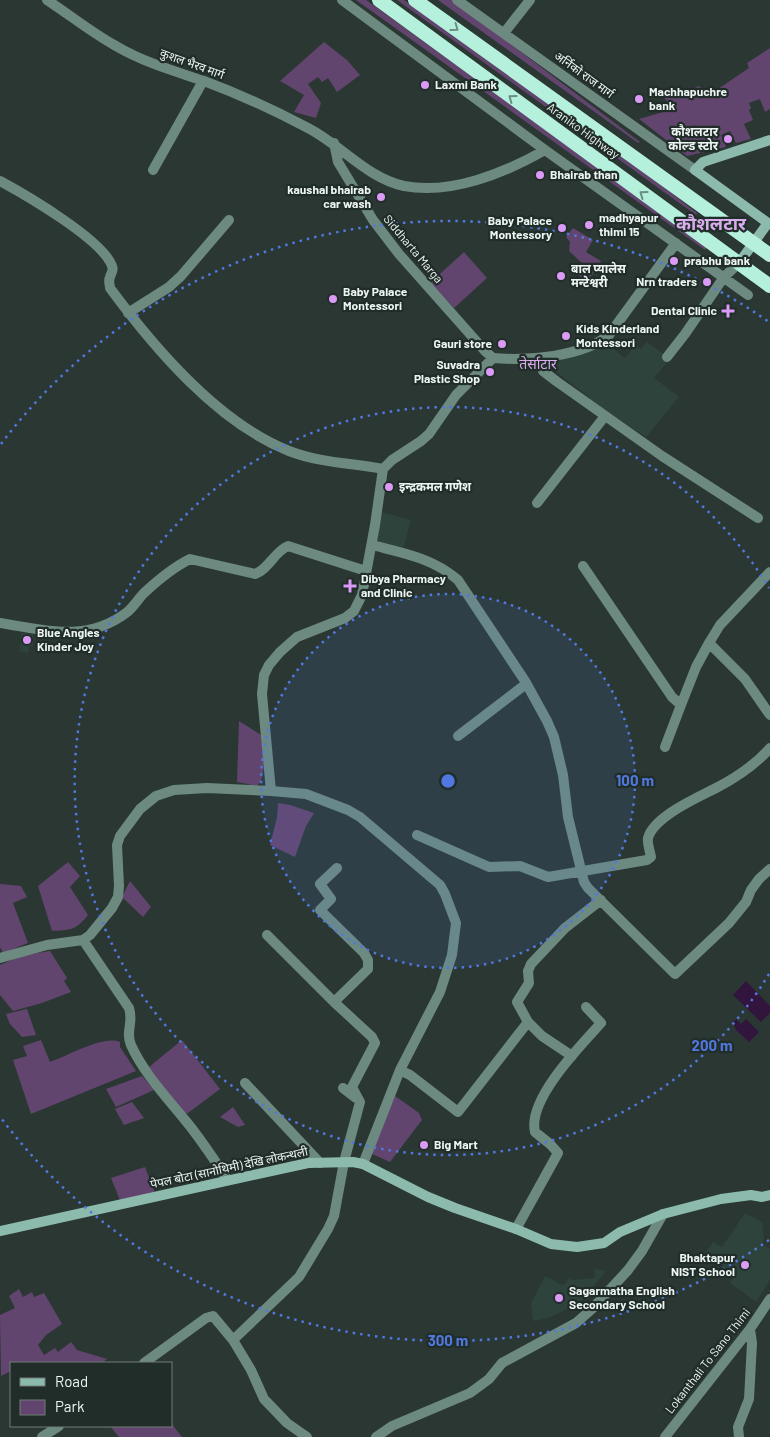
<svg xmlns="http://www.w3.org/2000/svg" width="770" height="1437" font-family="Barlow,'Noto Sans Devanagari',sans-serif">
  <style>
    .built { fill: #2e433c }
    .green { fill: #62456e }
    .water { fill: #32153d }
    .lines { fill: none; stroke-linecap: round; stroke-linejoin: round }
    .minor { stroke: #6d8a80; stroke-width: 10 }
    .secondary { stroke: #8cbaac; stroke-width: 10 }
    .trunk { stroke: #b4f0dc; stroke-width: 14 }
    .oneway { stroke: #6a8e82 }
    .ring { fill: none; stroke: #5178df; stroke-width: 2.5; stroke-dasharray: 2.5 5 }
    .poi-dot { fill: #db9af6; stroke: #202d29; stroke-width: 2 }
    .labels { text-anchor: middle; stroke-width: 4.5; stroke-linejoin: round; paint-order: stroke }
    .street-label { font-size: 12px; fill: #eef6f3; stroke: #202d29 }
    .poi-label { font-size: 12px; font-weight: bold; fill: #eef6f3; stroke: #202d29; text-anchor: start }
    .neighbourhood-label { font-size: 14px; fill: #d9acec; stroke: #202d29 }
    .district-label { font-size: 18px; font-weight: bold; fill: #d9acec; stroke: #202d29 }
    .centre { fill: #5178df; stroke: #202d29; stroke-width: 2.5 }
    .ring-label { font-size: 15px; text-anchor: middle; font-weight: bold; fill: #5178df; stroke: #202d29; stroke-width: 4.5; stroke-linejoin: round; paint-order: stroke }
  </style>
  <rect width="100%" height="100%" fill="#2a3733"/>
  <path class="built" d="M647 342 670 359 654 378 679 397 646 437 591 401 589 397 555 371 551 363 607 344 625 358 636 345 641 349Z
    M381 512 411 520 403 550 376 543Z
    M21 633 33 634V646L29 647 28 653 20 651Z
    M745 1213 762 1222 764 1239 762 1244 770 1249V1280L756 1302 730 1283 736 1274 704 1255 713 1242 722 1247Z
    M594 1269 606 1271 580 1303 548 1318 533 1321 531 1303 545 1276 562 1285 565 1284 570 1277 572 1280 595 1278Z"/>
  <path class="green" d="M356 0H366L707 246 705 250Z
    M397 0H404L662 186 697 213 696 215Z
    M438 0H452L640 142 638 143Z
    M324 42 347 60 360 75 337 92 328 78 322 82 318 77 308 84 321 103 316 118 294 112 304 95 280 81Z
    M770 48V109L765 112 760 99 749 103 751 108 749 110 753 120 744 124 751 139 736 143 730 131 721 135 726 147 687 156 639 119 670 110 667 101 659 91 680 98 698 86 712 93 749 68 747 63Z
    M573 228 593 240 586 252 601 261 595 271 584 285 576 269 582 263 569 251 570 242 566 237Z
    M464 252 487 278 454 308 430 283Z
    M239 721 261 735C262 749 268 775 257 786L237 782Z
    M278 803 290 805 314 813 306 826 295 857 270 845 277 817Z
    M68 862 80 876 70 887 88 915C76 930 71 930 52 931L38 886Z
    M130 881 151 907 143 917 122 897Z
    M0 884 21 886 27 897 13 903 28 943 3 953 0 947Z
    M50 951 67 978 64 981 71 992 42 1003 13 1011 0 995V965L23 955Z
    M27 1009 36 1035 22 1037 10 1024 6 1014Z
    M41 1040 50 1062C68 1056 103 1035 120 1042V1047L136 1071 31 1114 13 1060 27 1056 23 1046Z
    M182 1040 220 1089 184 1116 149 1067Z
    M142 1076 154 1090 116 1107 106 1089Z
    M395 1096 419 1113 422 1120 390 1162 370 1153Z
    M132 1102 144 1118 124 1125 115 1109Z
    M233 1107 245 1125 238 1127 220 1117Z
    M145 1167 155 1193 120 1200 111 1178Z
    M19 1289 23 1297 32 1292 34 1297 44 1293 62 1324 46 1335 38 1345 44 1355 55 1348 58 1352 71 1342 77 1350 107 1359 102 1363H11V1371L1 1376 0 1315 15 1308 9 1296Z
    M171 1423 182 1437H119L110 1426H171Z"/>
  <path class="water" d="M746 981 770 1006V1013L761 1022 733 995Z
    M736 1019 741 1024 746 1019 759 1032 749 1042 736 1030 733 1022Z"/>
  <g class="lines">
    <path class="minor" d="M47 0C70 15 92 33 116 46 143 62 174 71 204 81 239 94 274 110 308 128 341 145 367 178 404 186 451 195 505 173 545 150
      M342 0 545 150 748 295
      M457 0 695 170
      M504 33 530 0
      M334 143 338 162 373 220 399 254 485 351 493 358
      M153 170 203 81
      M0 181C26 195 103 240 112 266 114 271 111 273 110 277 108 281 110 285 110 288 155 349 218 423 289 451 320 463 352 463 383 469
      M128 313 169 287 181 276 229 220
      M667 357 685 334 724 277 739 263
      M493 358C527 361 582 357 609 335L676 243
      M540 358 543 371 556 381 662 456 758 518
      M537 503 605 416
      M372 545C403 553 433 558 458 580L525 681 547 721 554 737 563 775 568 817 584 882 588 888 675 974 729 923 746 902 751 890 759 879 770 869
      M583 566 672 697 681 705 696 667 709 643
      M770 572 720 625 709 643 745 679 770 715
      M0 623C44 630 86 643 126 613 133 608 138 599 144 593 158 580 174 567 190 559L255 574C269 569 274 552 288 546L366 571
      M458 736 526 684
      M665 747 681 705
      M271 791 306 794 348 810 360 817 440 885 445 894 456 923 452 955 440 992 400 1070 363 1164
      M417 835 489 867 520 866 548 877 647 860 651 857C650 851 647 844 648 838 654 816 699 797 718 787 737 777 756 764 770 748
      M267 935 334 1002
      M83 940 129 1008C134 1023 125 1031 131 1045 143 1072 167 1098 185 1120 201 1139 214 1160 228 1180
      M0 958 47 945 83 940 90 935 112 908 118 897 119 886 117 845 120 836 140 809 156 796 174 790 207 788 271 791 262 694 264 675 269 665 280 652 297 637 345 618 354 611 362 595 375 525 383 469 392 460 421 441 429 434 456 395 493 358
      M572 1056 542 1036 528 1022 517 1002 529 983 528 971 531 964 565 928 601 900
      M400 1070 410 1075 458 1112 528 1022
      M245 1083 320 1163
      M343 1088 356 1098
      M516 1229 558 1153 550 1144 535 1132C527 1100 580 1046 601 1023L586 1007
      M233 1340 299 1277 328 1229 334 1216 344 1162 360 1102 352 1087 375 1043 372 1037 334 1002 368 969V960L364 953 320 910 331 899 320 884 337 868
      M144 1363 206 1318 213 1316 233 1340 251 1370 264 1399 287 1423 307 1437
      M42 1437 59 1426
      M376 1437 392 1426 470 1393 489 1379 502 1363 576 1323 593 1308 628 1270 642 1251 663 1214
      M665 1437 750 1329 770 1299
      M739 1437 738 1427 749 1399 752 1343 750 1329"/>
    <path class="secondary" d="M739 263 768 223 695 170 703 162 770 140
      M0 1231 308 1163 353 1162 363 1164 428 1197 455 1208 516 1229 551 1244 577 1247 604 1243 620 1232 663 1214 721 1199 751 1195 762 1197 770 1195"/>
    <path class="trunk" d="M379 0 770 286
      M415 0 770 255"/>
  </g>
  <defs><path id="oneway-chevron" d="M-2-3.5L2.5 0L-2 3.5" fill="none" stroke-width="1.6" stroke-linecap="round" stroke-linejoin="round" transform="scale(1.25)"/></defs>
  <g class="oneway">
    <use href="#oneway-chevron" transform="translate(455 28) rotate(36)"/>
    <use href="#oneway-chevron" transform="translate(512 98) rotate(-144)"/>
    <use href="#oneway-chevron" transform="translate(643 194) rotate(-144)"/>
  </g>
  <circle cx="448" cy="781" r="187" fill="#5178df" fill-opacity=".12"/>
  <g class="ring">
    <circle cx="448" cy="781" r="187"/>
    <path d="M769 974A374 374 0 1 1 769 588"/>
    <path d="M769 1240A560 560 0 0 1 1 1118M1 444A560 560 0 0 1 769 322"/>
  </g>
  <g class="poi-dot">
    <circle cx="425" cy="85" r="5"/>
    <circle cx="639" cy="99" r="5"/>
    <circle cx="728" cy="139" r="5"/>
    <circle cx="540" cy="175" r="5"/>
    <circle cx="381" cy="197" r="5"/>
    <circle cx="589" cy="225" r="5"/>
    <circle cx="562" cy="228" r="5"/>
    <circle cx="674" cy="261" r="5"/>
    <circle cx="561" cy="276" r="5"/>
    <circle cx="707" cy="282" r="5"/>
    <circle cx="333" cy="299" r="5"/>
    <path d="M725.5 303.5h5v5h5v5h-5v5h-5v-5h-5v-5h5z"/>
    <circle cx="566" cy="336" r="5"/>
    <circle cx="502" cy="344" r="5"/>
    <circle cx="490" cy="372" r="5"/>
    <circle cx="389" cy="487" r="5"/>
    <path d="M347.5 578.5h5v5h5v5h-5v5h-5v-5h-5v-5h5z"/>
    <circle cx="27" cy="640" r="5"/>
    <circle cx="424" cy="1145" r="5"/>
    <circle cx="745" cy="1265" r="5"/>
    <circle cx="559" cy="1298" r="5"/>
  </g>
  <g class="labels">
    <g class="street-label">
      <text transform="translate(192 64) rotate(20)" y="4">कुशल‌ भैरव मार्ग</text>
      <text transform="translate(584 75) rotate(36)" y="4">अर्निको राज मार्ग</text>
      <text transform="translate(583 131) rotate(36)" y="4">Araniko Highway</text>
      <text transform="translate(413 249) rotate(50)" y="4">Siddharta Marga</text>
      <text transform="translate(229 1168) rotate(-12)" y="4">पेपल बोटा (सानोथिमी) देखि लोकन्थली</text>
      <text transform="translate(708 1361) rotate(-52)" y="4">Lokanthali To Sano Thimi</text>
    </g>
    <g class="poi-label">
      <text x="435" y="89">Laxmi Bank</text>
      <text x="649" y="96">Machhapuchre<tspan x="649" dy="14">bank</tspan></text>
      <text x="718" y="136" text-anchor="end">कौशलटार<tspan x="718" dy="14">कोल्ड स्टोर</tspan></text>
      <text x="550" y="179">Bhairab than</text>
      <text x="371" y="194" text-anchor="end">kaushal bhairab<tspan x="371" dy="14">car wash</tspan></text>
      <text x="599" y="222">madhyapur<tspan x="599" dy="14">thimi 15</tspan></text>
      <text x="552" y="225" text-anchor="end">Baby Palace<tspan x="552" dy="14">Montessory</tspan></text>
      <text x="684" y="265">prabhu bank</text>
      <text x="571" y="273">बाल प्यालेस<tspan x="571" dy="14">मन्टेश्वरी</tspan></text>
      <text x="697" y="286" text-anchor="end">Nrn traders</text>
      <text x="343" y="296">Baby Palace<tspan x="343" dy="14">Montessori</tspan></text>
      <text x="717" y="315" text-anchor="end">Dental Clinic</text>
      <text x="576" y="333">Kids Kinderland<tspan x="576" dy="14">Montessori</tspan></text>
      <text x="492" y="348" text-anchor="end">Gauri store</text>
      <text x="480" y="369" text-anchor="end">Suvadra<tspan x="480" dy="14">Plastic Shop</tspan></text>
      <text x="399" y="491">इन्द्रकमल गणेश</text>
      <text x="361" y="583">Dibya Pharmacy<tspan x="361" dy="14">and Clinic</tspan></text>
      <text x="37" y="637">Blue Angles<tspan x="37" dy="14">Kinder Joy</tspan></text>
      <text x="434" y="1149">Big Mart</text>
      <text x="735" y="1262" text-anchor="end">Bhaktapur<tspan x="735" dy="14">NIST School</tspan></text>
      <text x="569" y="1295">Sagarmatha English<tspan x="569" dy="14">Secondary School</tspan></text>
    </g>
    <g class="neighbourhood-label">
      <text x="538" y="369">तेर्साटार</text>
    </g>
    <g class="district-label">
      <text x="711" y="230">कौशलटार</text>
    </g>
  </g>
  <circle cx="448" cy="781" r="8" class="centre"/>
  <g class="ring-label">
    <text x="635" y="786">100 m</text>
    <text x="712" y="1051">200 m</text>
    <text x="448" y="1346">300 m</text>
  </g>
  <rect x="10" y="1362" width="162" height="65" fill="#202d29" stroke="#727d7a"/>
  <rect x="20" y="1378" width="25" height="8" fill="#8cbaac" stroke="#727d7a"/>
  <text x="55" y="1387" font-size="15" fill="#eef6f3">Road</text>
  <rect x="20" y="1400" width="25" height="15" fill="#62456e" stroke="#727d7a"/>
  <text x="55" y="1412" font-size="15" fill="#eef6f3">Park</text>
</svg>
